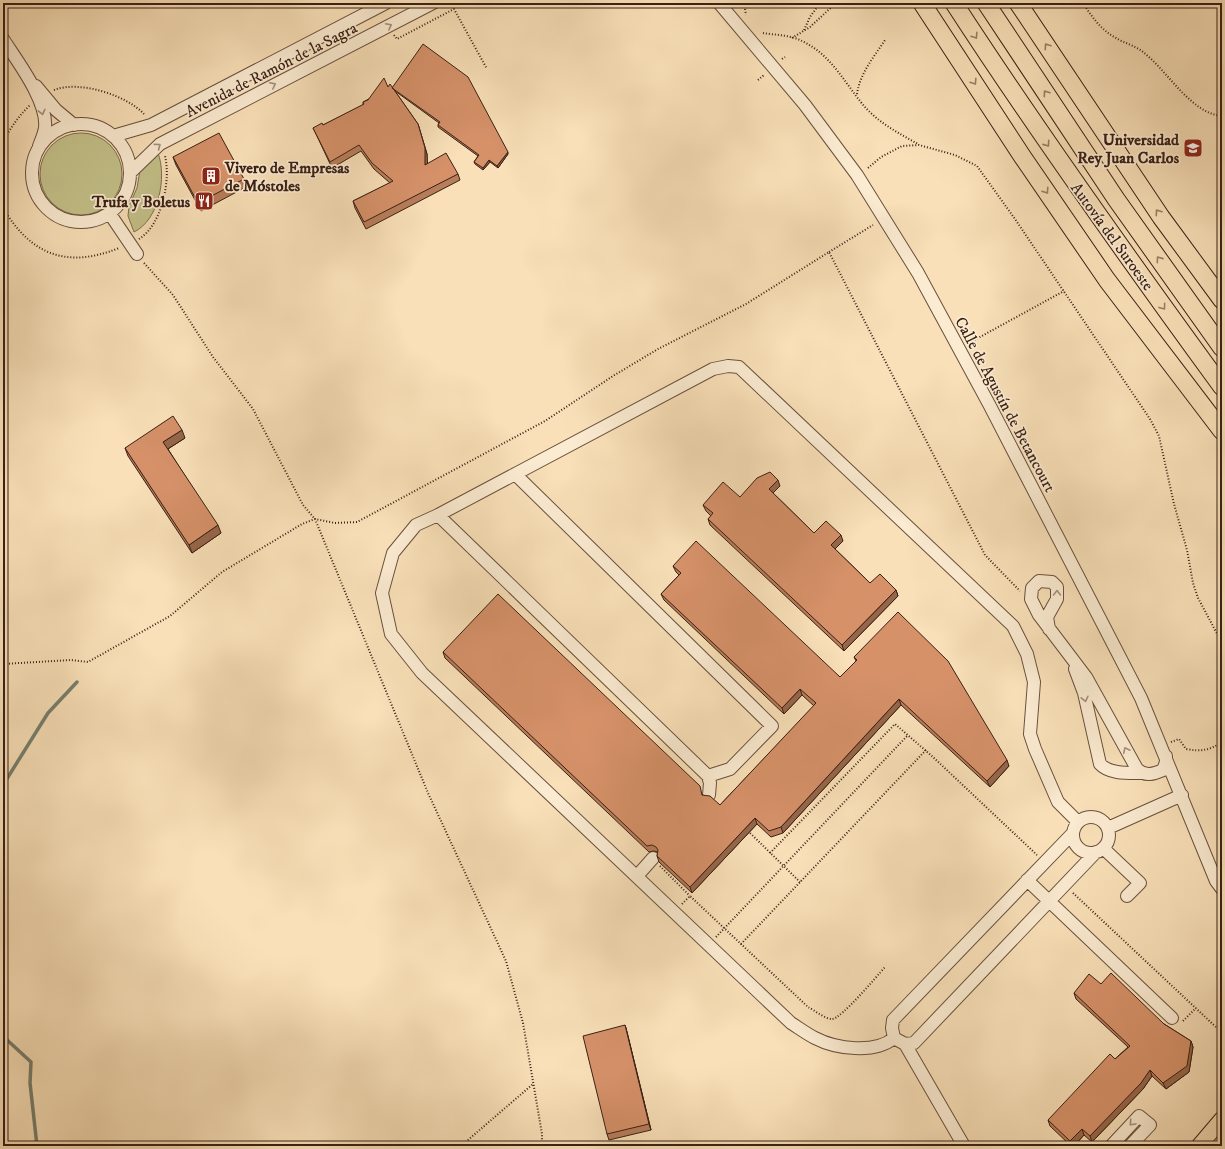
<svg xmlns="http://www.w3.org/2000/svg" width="1225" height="1149" font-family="'IM FELL DW Pica',serif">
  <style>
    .green { fill: #c4c18a; stroke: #7e7050 }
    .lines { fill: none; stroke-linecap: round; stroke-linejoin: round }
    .stream { stroke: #767f6e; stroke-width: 3.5 }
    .minor-casing { stroke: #69503e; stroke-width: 14 }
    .major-casing { stroke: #392016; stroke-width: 17 }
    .highway-casing { stroke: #392016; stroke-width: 19 }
    .path { stroke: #392016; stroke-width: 2; stroke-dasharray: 1 2; stroke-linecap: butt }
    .minor { stroke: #fbebd1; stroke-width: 12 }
    .major { stroke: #f9e0b8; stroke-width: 15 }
    .highway { stroke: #f9e0b8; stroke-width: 17 }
    .wall { fill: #b87d5a; stroke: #392016 }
    .shaded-wall { fill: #96664a; stroke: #392016 }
    .building { fill: #d69169; stroke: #392016 }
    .oneway { stroke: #a4907d }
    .oneway2 { stroke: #998067 }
    .labels { text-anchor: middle; stroke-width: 3.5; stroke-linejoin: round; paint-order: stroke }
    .street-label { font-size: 16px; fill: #392016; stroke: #fbebd1 }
    .poi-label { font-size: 16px; font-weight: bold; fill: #392016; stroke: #fbebd1; text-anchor: end }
  </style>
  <rect width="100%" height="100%" fill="#f9e0b8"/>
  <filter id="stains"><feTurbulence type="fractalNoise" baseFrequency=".005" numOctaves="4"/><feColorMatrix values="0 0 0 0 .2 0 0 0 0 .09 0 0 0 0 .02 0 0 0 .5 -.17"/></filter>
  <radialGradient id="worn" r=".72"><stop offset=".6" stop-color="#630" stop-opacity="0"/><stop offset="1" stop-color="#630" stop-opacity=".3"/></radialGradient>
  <path class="green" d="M40 174a41 41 0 1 1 82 0a41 41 0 1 1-82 0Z
    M158 153C167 177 159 220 134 232L128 216 129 206 137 188 140 170Z"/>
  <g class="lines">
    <path class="stream" d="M3 785 48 713 77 682
      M3 1028 6 1039 31 1062 30 1083 37 1146"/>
    <g class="minor-casing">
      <path id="minor" d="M719 3 805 105 857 175 918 273 990 406 1141 698 1216 881 1222 889
        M3 39C17 61 48 101 45 128 44 134 41 141 39 146
        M36 86 56 110 74 125
        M32 173a49 49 0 1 1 98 0a49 49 0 1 1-98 0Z
        M113 136 151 125 386 3
        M130 173 160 144 433 3
        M110 214 137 254
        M438 515 708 776 730 769 772 726 515 474
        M1049 629 1047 617 1057 599V587L1052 582 1039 581 1032 588 1031 599 1039 615 1086 677 1137 769C1145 777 1154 774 1163 770L1166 762V756
        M1075 669 1084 693 1100 764C1109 774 1128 773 1141 773
        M708 776 710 783 709 795
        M1073 835a18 18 0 1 1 36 0a18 18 0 1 1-36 0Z
        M1108 828 1182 795
        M1073 833 893 1020 892 1028 894 1038 905 1044 914 1043 1096 852
        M1103 848 1140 883 1127 896
        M637 876 653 858
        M1027 880 1172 1018
        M894 1038C875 1054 836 1049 815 1038 807 1034 799 1028 791 1023L422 673 391 634 382 593 393 553 416 525 438 515 713 369 728 366 739 367 1013 626 1027 654 1034 682 1030 734 1035 749 1058 802 1078 822
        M905 1044 964 1146
        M1111 1146 1139 1116 1150 1125 1130 1146"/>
    </g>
    <g class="major-casing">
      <path id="major" d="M1199 1146 1222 1119"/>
    </g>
    <g class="highway-casing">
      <path id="highway" d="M922 3 1022 156 1107 280 1222 431
        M954 3C1039 134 1130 261 1222 387
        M986 3 1116 199 1222 348
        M1018 3 1161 217 1222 300"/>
    </g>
    <path class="path" d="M744 3 746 15
      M866 3 870 4
      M1083 3C1092 17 1101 30 1116 38 1124 43 1136 46 1143 52 1168 71 1190 113 1222 116
      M804 30 810 17 820 3
      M763 33C775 35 791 35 802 41 832 55 845 84 865 107 879 123 900 134 918 144
      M394 35 397 39 454 9 487 69
      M792 38 810 27 836 3
      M782 59 785 57
      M758 80 764 75
      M54 90C79 80 126 95 144 114
      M857 94C860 73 874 57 885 40
      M3 143C10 128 18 117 30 105
      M868 168 881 157 902 146 919 145 955 155 977 166 1015 219 1150 419 1159 436 1174 504 1187 550 1193 583 1198 598 1222 643
      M3 208C31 255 67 269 119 248
      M139 239C162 225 171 180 165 156
      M829 252 873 225
      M144 263 173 295 213 357 253 409 303 505 315 519 428 793 506 961 523 1023 542 1134V1146
      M969 343 1064 291
      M3 664 71 660 88 662 170 616 222 572 302 524 315 519 335 523 357 522 545 421 613 376 658 349 746 304 829 252 985 555 1020 591
      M1171 742 1179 739 1186 749C1201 752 1210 750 1222 742
      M748 831 800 882
      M770 853 895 724 933 757 1037 855
      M660 866 690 896
      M1073 893 1218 1029
      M682 904 690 896 808 1007C814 1010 825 1019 832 1019 841 1019 877 976 885 967
      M716 937 908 735
      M741 944 926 750
      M1183 1021 1196 1008
      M461 1146 533 1084"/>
    <use href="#minor" class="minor"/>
    <use href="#major" class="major"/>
    <use href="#highway" class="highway"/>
  </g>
  <path class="wall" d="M392 87 508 154 498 168 490 162 483 170 475 164 474 162 478 156 438 127V125L439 123 395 91 418 124 427 154V164L458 174 460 180 366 229 355 208 353 201 390 183 374 169 361 151 332 168 316 134 313 128 323 125 363 105V102Z
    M173 157 244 179 246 187 201 211 176 165Z
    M185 438 168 449 221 533 192 553 128 456 125 448Z
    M780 486 773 493 814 533 843 541 835 549 870 583 896 590 898 596 844 651 710 525 708 519 711 516 706 511 703 505 740 497Z
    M673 566 840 677 856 661 854 657 1009 766 990 787 901 705 783 833 771 837 757 824 692 893 659 862 657 856 658 852 654 851 649 852 445 658 443 652 703 795 720 805 814 706 802 695 784 714 664 600 661 594 679 575 676 572Z
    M1101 984 1191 1041 1193 1047 1189 1072 1166 1089 1152 1076 1143 1089 1092 1142 1084 1135 1074 1146H1071L1050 1126 1048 1120 1128 1047 1076 999 1074 993Z
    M625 1025 627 1032 651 1130 609 1140 607 1134Z"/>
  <path class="shaded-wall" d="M418 124 427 154 428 171 425 165Z
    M508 152V154L498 168 497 166Z
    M489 160 490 162 483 170V168Z
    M182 430 185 438 166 450 163 442Z
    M778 480 780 486 771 495 769 489Z
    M218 525 221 533 192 553 189 545Z
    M841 535 843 541 833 551 831 545Z
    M896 590 898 596 844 651 842 645Z
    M800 689 802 695 784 714 782 708Z
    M899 699 901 705 783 833 781 827Z
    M1007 760 1009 766 990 787 987 781Z
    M755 818 757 824 692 893 690 887Z
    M625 1025 627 1032 651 1130 649 1124Z
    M1191 1041 1193 1047 1189 1072 1166 1089 1163 1083Z
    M1150 1070 1152 1076 1143 1089 1092 1142 1090 1136Z
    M1082 1129 1084 1135 1074 1146H1072L1070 1141Z"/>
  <path class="building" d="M423 44 468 77 508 152 497 166 489 160 483 168 474 162 479 155 438 125 440 122 392 88Z
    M384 78 388 87 390 84 418 124 425 148V165L446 153 458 174 364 222 353 201 393 181 372 163 359 145 330 162 313 128 322 123 323 125 364 104 363 102 368 100Z
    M219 133 244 179 198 203 173 157Z
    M173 416 182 430 163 442 218 525 189 545 125 448Z
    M770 472 778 480 769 489 814 533 826 521 841 535 831 545 870 583 880 574 896 590 842 645 708 519 713 513 703 505 723 482 740 497 757 478Z
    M696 541 840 677 857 660 854 657 898 612 948 661 1007 760 987 781 899 699 781 827 769 831 755 818 690 887 657 856 658 850 656 847 652 845 647 846 443 652 498 594 700 786 702 795 710 796 720 805 816 703 800 689 782 708 661 594 681 573 673 566Z
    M1111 973 1164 1024 1191 1041 1187 1066 1163 1083 1150 1070 1141 1083 1090 1136 1082 1129 1070 1141 1048 1120 1110 1054 1115 1059 1130 1046 1074 993 1089 974 1101 984Z
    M625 1025 649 1124 607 1134 583 1036Z"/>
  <defs><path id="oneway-chevron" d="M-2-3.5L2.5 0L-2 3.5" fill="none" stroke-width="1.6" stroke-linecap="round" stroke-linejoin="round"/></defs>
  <g class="oneway">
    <use href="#oneway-chevron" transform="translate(389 26) rotate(-27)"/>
    <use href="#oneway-chevron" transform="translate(273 85) rotate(-27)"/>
    <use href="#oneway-chevron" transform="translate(42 112) rotate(76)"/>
    <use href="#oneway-chevron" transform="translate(158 146) rotate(-37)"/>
    <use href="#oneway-chevron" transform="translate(1057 593) rotate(-90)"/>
    <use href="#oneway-chevron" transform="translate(1085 699) rotate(77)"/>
    <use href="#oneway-chevron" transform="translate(1126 750) rotate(-116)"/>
    <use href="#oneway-chevron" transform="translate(1132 1123) rotate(133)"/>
  </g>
  <g class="oneway2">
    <use href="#oneway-chevron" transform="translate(975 36) rotate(57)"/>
    <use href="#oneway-chevron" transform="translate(1047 46) rotate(-124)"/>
    <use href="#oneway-chevron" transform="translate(974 82) rotate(57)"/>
    <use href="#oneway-chevron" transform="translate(1046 93) rotate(-124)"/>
    <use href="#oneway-chevron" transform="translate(1047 144) rotate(55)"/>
    <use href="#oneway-chevron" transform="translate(1046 191) rotate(56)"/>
    <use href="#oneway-chevron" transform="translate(1158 212) rotate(-124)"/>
    <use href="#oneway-chevron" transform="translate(1159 259) rotate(-125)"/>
    <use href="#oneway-chevron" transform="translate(1163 307) rotate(54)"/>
  </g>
  <defs>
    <g id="university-square" transform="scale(1)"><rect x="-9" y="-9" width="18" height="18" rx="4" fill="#8f2418" stroke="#fbebd1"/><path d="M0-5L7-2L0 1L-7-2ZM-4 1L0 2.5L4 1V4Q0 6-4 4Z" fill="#fff"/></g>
    <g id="building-square" transform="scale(1)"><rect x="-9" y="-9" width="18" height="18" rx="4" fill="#8f2418" stroke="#fbebd1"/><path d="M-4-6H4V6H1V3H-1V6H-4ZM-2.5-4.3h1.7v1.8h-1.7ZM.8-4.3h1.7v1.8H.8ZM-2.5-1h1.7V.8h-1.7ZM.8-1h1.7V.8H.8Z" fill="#fff"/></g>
    <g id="restaurant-square" transform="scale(1)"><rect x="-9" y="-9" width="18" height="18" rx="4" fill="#8f2418" stroke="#fbebd1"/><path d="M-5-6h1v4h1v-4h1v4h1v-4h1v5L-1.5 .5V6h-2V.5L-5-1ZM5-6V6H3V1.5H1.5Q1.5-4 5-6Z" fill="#fff"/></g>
  </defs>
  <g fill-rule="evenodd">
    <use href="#university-square" x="1193" y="148"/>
    <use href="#building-square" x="211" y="176"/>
    <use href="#restaurant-square" x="204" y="201"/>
  </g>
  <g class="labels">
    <g class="street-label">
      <text transform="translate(271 69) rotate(-27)" y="6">Avenida de Ramón de la Sagra</text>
      <text transform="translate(1113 236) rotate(54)" y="6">Autovía del Suroeste</text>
      <text transform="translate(1006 404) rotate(62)" y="6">Calle de Agustín de Betancourt</text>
    </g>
    <g class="poi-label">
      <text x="1179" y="145">Universidad<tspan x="1179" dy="18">Rey Juan Carlos</tspan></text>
      <text x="225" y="173" text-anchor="start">Vivero de Empresas<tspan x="225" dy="18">de Móstoles</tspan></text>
      <text x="190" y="207">Trufa y Boletus</text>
    </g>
  </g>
  <rect width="1225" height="1149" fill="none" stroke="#f9e0b8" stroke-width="16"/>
  <rect x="4" y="4" width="1217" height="1141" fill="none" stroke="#392016" stroke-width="2"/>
  <rect x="8" y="8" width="1209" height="1133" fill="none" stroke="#392016"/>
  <rect width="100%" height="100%" filter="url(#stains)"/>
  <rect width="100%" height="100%" fill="url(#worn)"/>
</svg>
